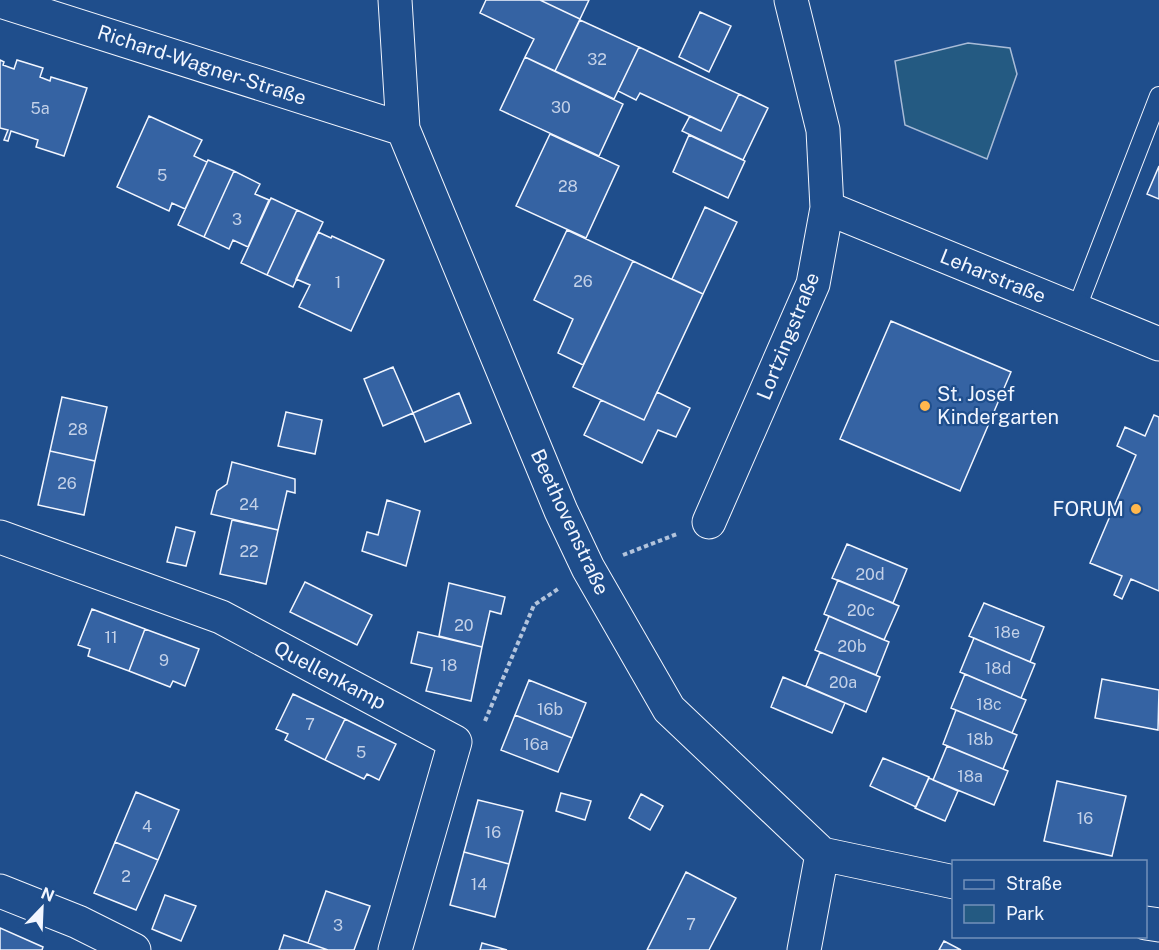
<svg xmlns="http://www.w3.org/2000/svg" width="1159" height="950" font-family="'Public Sans',sans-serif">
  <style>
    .green { fill: #245a82; stroke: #a8bbd7; stroke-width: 1.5 }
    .building { fill: #3563a3; stroke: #f2f6ff; stroke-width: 1.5 }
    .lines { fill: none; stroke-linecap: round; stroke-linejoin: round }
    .lane-casing { stroke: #f2f6ff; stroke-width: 20 }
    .street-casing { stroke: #f2f6ff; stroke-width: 35 }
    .path { stroke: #b3c4dc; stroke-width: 4; stroke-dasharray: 4.5 3; stroke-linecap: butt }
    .lane { stroke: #1f4e8c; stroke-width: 18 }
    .street { stroke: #1f4e8c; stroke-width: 33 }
    .poi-dot { fill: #ffb74d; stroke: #1f4e8c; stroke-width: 2 }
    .labels { text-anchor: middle; stroke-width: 4.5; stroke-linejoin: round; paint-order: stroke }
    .number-label { font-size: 16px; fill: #c3d1e8 }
    .street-label { font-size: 20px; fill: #f2f6ff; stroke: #1f4e8c }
    .poi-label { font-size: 20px; fill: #f2f6ff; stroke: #1f4e8c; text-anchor: start }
  </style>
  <rect width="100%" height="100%" fill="#1f4e8c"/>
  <path class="green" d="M968 43 1010 48 1017 74 987 159 905 125 895 61Z"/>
  <path class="building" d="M486 0H540L580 19 555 71 525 57 534 39 480 13Z
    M540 0H589L580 19Z
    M700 12 731 26 709 72 679 57Z
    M580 20 639 47 614 99 555 71Z
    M639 47 739 94 721 131 640 93 636 100 618 91Z
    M525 57 623 104 599 156 500 110Z
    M0 60 4 62 3 65 14 69 17 60 43 68 40 77 50 81 51 77 87 88 64 156 36 147 38 140 11 131 8 141 4 140 8 130 0 128Z
    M739 94 768 108 743 160 682 131 690 116 721 131Z
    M149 116 202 140 194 156 207 162 185 209 172 203 169 211 117 187Z
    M550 134 619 166 586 238 516 206Z
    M689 135 745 161 728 198 673 172Z
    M208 160 234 171 204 237 178 225Z
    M1159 166V199L1147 194Z
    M234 171 260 184 255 194 269 200 248 247 233 240 229 249 204 237Z
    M271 198 297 210 267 275 241 263Z
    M705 207 737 222 703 294 672 279Z
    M297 210 323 222 293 287 267 275Z
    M567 230 633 261 583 365 558 353 573 319 534 300Z
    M318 232 331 238 332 236 384 260 351 331 299 307 310 285 296 279Z
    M633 261 703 294 644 420 573 387Z
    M891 321 1011 372 960 491 840 439Z
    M393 367 413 413 383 426 364 379Z
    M657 392 690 408 676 437 658 430 642 463 584 435 601 400 644 420Z
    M459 393 471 423 425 442 413 413Z
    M62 397 107 407 95 461 50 451Z
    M286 412 322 420 315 454 278 446Z
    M1154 415 1159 417V591L1131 579 1122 599 1114 595 1122 576 1090 563 1136 455 1117 446 1125 427 1145 436Z
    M50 451 95 461 84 515 38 505Z
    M232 462 295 479V493L287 491 278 530 211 514 217 491 227 484Z
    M387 500 420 511 406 566 362 551 367 532 378 535Z
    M232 520 278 530 266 584 220 574Z
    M176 527 195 532 186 566 167 562Z
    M847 544 907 569 893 603 832 578Z
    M838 580 899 606 884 640 824 614Z
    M305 582 372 615 357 645 290 612Z
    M449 583 505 597 501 614 490 611 482 647 439 636Z
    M984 603 1044 627 1030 662 969 636Z
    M92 609 145 629 129 671 88 656 90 649 78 645Z
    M829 616 889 642 876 675 815 650Z
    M145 629 199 649 185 686 173 681 170 687 129 671Z
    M418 632 482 647 471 701 426 691 432 668 411 663Z
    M974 638 1035 664 1021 698 960 672Z
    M820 652 880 677 866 712 806 686Z
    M965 674 1026 700 1012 733 951 708Z
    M783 677 845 703 832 733 771 707Z
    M1102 679 1159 690 1158 730 1095 718Z
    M529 680 586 703 572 738 515 715Z
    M293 694 345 719 325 760 285 740 288 734 276 729Z
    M956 710 1017 735 1003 769 943 744Z
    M515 715 572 738 558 772 501 750Z
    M345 719 396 744 379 780 367 774 364 779 325 760Z
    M947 746 1008 771 994 805 933 780Z
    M883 758 929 777 916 807 870 786Z
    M929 778 958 791 945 821 915 808Z
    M1057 781 1126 796 1112 856 1044 841Z
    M136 792 179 810 158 860 115 842Z
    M561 793 591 801 585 820 556 811Z
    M641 794 663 806 650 830 629 818Z
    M478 800 523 811 509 864 464 852Z
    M115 842 158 860 136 910 94 893Z
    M464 852 509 864 495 917 450 905Z
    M686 872 736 898 709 950H647Z
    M326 891 370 906 354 950H328L308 943Z
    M165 895 196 906 181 941 152 929Z
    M0 928 43 947 42 950H0Z
    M284 935 308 943 328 950H279Z
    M944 941 961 950H939Z
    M482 943 507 950H480Z"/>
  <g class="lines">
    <g class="lane-casing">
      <path id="lane" d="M1076 310 1159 96"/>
    </g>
    <g class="street-casing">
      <path id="street" d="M395 0 403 129 561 511 588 568 669 709 822 854 954 882
        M0 1 403 129
        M827 208 1159 344
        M709 522 813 284 827 208 823 130 791 0
        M0 537 221 617 455 742 395 950
        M0 891 78 922 134 950
        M1146 923 1159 925
        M804 950 822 854"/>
    </g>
    <path class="path" d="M623 555 677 534
      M485 721 534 605 558 589"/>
    <use href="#lane" class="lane"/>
    <use href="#street" class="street"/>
  </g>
  <g class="poi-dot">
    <circle cx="925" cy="406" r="6"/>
    <circle cx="1136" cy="509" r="6"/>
  </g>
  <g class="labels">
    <g class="number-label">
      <text x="597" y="65">32</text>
      <text x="561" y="113">30</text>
      <text x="40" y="114">5a</text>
      <text x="162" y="181">5</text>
      <text x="568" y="192">28</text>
      <text x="237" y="225">3</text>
      <text x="583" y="287">26</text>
      <text x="338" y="288">1</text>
      <text x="78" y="435">28</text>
      <text x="67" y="489">26</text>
      <text x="249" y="510">24</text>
      <text x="249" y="557">22</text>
      <text x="870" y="580">20d</text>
      <text x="861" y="616">20c</text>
      <text x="464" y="631">20</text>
      <text x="1007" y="638">18e</text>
      <text x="111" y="643">11</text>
      <text x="852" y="652">20b</text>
      <text x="164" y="666">9</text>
      <text x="449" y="671">18</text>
      <text x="998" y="674">18d</text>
      <text x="843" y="688">20a</text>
      <text x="989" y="710">18c</text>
      <text x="550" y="715">16b</text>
      <text x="310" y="730">7</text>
      <text x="980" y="745">18b</text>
      <text x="536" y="750">16a</text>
      <text x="361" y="758">5</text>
      <text x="970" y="782">18a</text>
      <text x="1085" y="824">16</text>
      <text x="147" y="832">4</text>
      <text x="493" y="838">16</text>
      <text x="126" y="882">2</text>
      <text x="479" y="890">14</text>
      <text x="691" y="930">7</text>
      <text x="338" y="931">3</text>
    </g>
    <g class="street-label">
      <text transform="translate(202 65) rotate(18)" y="7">Richard-Wagner-Straße</text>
      <text transform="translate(993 276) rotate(22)" y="7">Leharstraße</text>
      <text transform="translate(788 336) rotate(-68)" y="7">Lortzingstraße</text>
      <text transform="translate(570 522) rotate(65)" y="7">Beethovenstraße</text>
      <text transform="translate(330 675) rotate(28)" y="7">Quellenkamp</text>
    </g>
    <g class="poi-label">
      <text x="937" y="401">St. Josef<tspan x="937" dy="23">Kindergarten</tspan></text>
      <text x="1124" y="516" text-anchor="end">FORUM</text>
    </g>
  </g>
  <rect x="952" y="860" width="195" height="78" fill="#1f4e8c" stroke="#7391ba" stroke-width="1.5"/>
  <rect x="964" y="880" width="30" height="9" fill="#1f4e8c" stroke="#7391ba" stroke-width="1.5"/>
  <text x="1006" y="890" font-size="18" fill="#f2f6ff">Straße</text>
  <rect x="964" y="905" width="30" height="18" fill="#245a82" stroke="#7391ba" stroke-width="1.5"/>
  <text x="1006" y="920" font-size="18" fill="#f2f6ff">Park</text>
  <g transform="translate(42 908) rotate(23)" stroke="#1f4e8c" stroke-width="4.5" paint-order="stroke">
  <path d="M0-4.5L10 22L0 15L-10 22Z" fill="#f2f6ff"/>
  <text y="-9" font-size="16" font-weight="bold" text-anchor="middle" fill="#f2f6ff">N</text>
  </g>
</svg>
